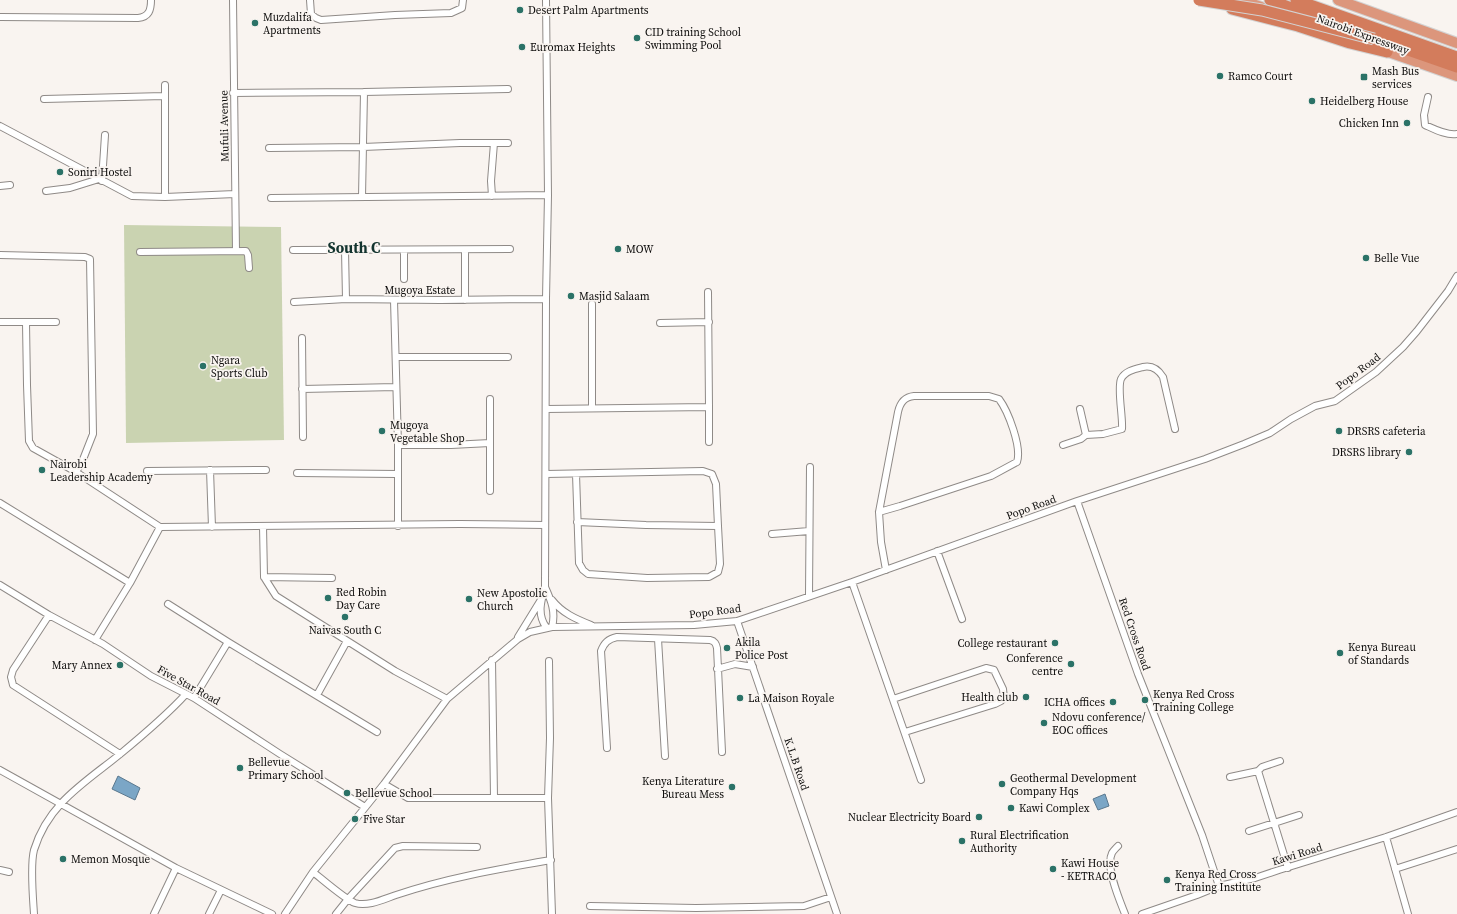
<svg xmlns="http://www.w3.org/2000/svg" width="1457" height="914" font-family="'Source Serif 4',serif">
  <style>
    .green { fill: #cad3b1 }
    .water { fill: #7ba6c6; stroke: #5a788e }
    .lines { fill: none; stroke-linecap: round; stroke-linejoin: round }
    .minor-casing { stroke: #8f8a87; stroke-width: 8 }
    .trunk-casing { stroke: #d3d3d3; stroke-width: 12 }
    .motorway-casing { stroke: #d3d3d3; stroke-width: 13 }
    .minor { stroke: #fff; stroke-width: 6 }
    .trunk { stroke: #dc967c; stroke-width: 10 }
    .motorway { stroke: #d37c5c; stroke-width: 11 }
    .motorway-bridge-casing { stroke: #d3d3d3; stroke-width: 13; stroke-linecap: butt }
    .motorway-bridge { stroke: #d37c5c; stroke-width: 11 }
    .poi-dot { fill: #2b7267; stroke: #f9f4f0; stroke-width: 1.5 }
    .labels { text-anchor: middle; stroke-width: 3.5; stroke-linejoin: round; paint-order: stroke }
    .poi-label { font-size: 11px; fill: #0d0c0b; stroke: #f9f4f0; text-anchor: start }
    .street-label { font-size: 11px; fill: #0d0c0b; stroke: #f9f4f0 }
    .district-label { font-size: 15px; font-weight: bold; fill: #13342f; stroke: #f9f4f0 }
  </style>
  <rect width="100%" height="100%" fill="#f9f4f0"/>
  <path class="green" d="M124 225 281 227 284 440 126 443Z"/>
  <path class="water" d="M118 776 140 788 135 800 112 789Z
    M1105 794 1109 806 1098 810 1093 799Z"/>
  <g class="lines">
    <g class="minor-casing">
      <path id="minor" d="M233 0 236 251
        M310 0 311 14 316 18 321 20 395 15 451 13 462 8 463 0
        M546 0 548 195 546 299 545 587C551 600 556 612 552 627
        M0 17 138 18C149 17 151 10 151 0
        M233 93 364 92 508 89
        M1428 97 1424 115 1425 125C1434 129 1447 136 1457 134
        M44 99 164 96
        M0 126 132 196 165 197 235 194
        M269 148 363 147 460 143H508
        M102 181 105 135
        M0 186 10 185
        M46 191 70 188 99 179
        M492 196 491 181 494 143
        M165 197V85
        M362 197 364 92
        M271 198 548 195
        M293 250 510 249
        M345 250 346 299
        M140 252 246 251 248 255 249 268
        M0 255 85 257 90 259 93 434 82 462 76 472 160 527 460 524 545 525
        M404 279V250
        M394 300 398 445V526
        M465 300V250
        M294 302 346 299 440 300 546 299
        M592 304V408
        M0 322H56
        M26 323 27 385 29 441 33 448 76 472
        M660 323 709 322
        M302 338 303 437
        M396 357H508
        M302 389 396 387
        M490 399V491
        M546 409 709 407 708 292
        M1080 409 1086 435 1103 434 1122 429C1123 417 1117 388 1121 379 1125 371 1135 369 1143 367 1152 365 1158 369 1163 377L1175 429
        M709 442V407
        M398 445H451L490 443
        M1063 445 1081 439 1086 435
        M210 470 212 527
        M147 471 266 470
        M297 473 397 474
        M546 474 703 471 712 474 716 484 718 526 720 564 718 572 709 577 647 578 588 574 583 570 579 563 576 474
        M1077 501 1138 674 1202 835 1219 886
        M0 503 130 583
        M879 512 900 506 991 476 1017 462C1022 447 1008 411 999 399L989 396H914C904 397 900 403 898 412L879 512 881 542 886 570
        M577 522 646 525 718 526
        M263 526 264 577 276 596 395 671 447 699
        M772 534 809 531
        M937 551 962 619
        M264 577 332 578
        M852 582 921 780
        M0 585 49 615 103 644 151 676 194 698 280 754 365 807
        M545 587C541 601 537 614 546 627
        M809 596 810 467
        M552 600C562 613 576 619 591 625
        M168 604 228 642 377 732
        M49 615 13 670 11 677 13 685 120 754
        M737 621 837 914
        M518 637 542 598
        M658 639 665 756
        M95 640 130 583 160 527
        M492 660 494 797
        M549 661 550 738 548 798 552 914
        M717 669 735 664 753 667
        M317 695 347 641
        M194 698 228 642
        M893 699 986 668 994 670 1003 689 1004 698 1001 701 995 704 905 732
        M607 748 601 651C604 643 608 639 617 637L710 640C715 641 716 644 717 648L722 752
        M0 770 176 868 272 914
        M1258 771 1288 868
        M1230 777 1258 771 1262 767 1280 761
        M384 784 408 798H548
        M1249 831 1299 815
        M1386 837 1408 914
        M1118 846C1116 848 1113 851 1112 853 1105 867 1120 901 1125 914
        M1395 869 1457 849
        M0 870 9 872
        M313 872C322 879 346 900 355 903 368 907 384 899 396 895 446 878 499 869 551 860
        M590 906 696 908 804 906 831 897
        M34 914C33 898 30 865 34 850 48 804 84 783 119 755 142 736 166 716 186 694
        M154 914 176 868
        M209 914 221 890
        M285 914 313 872 384 784 447 699 518 639 530 632 552 627 694 625 737 621 852 582 1077 501 1205 459 1244 444 1270 433 1291 419 1315 406 1335 401 1376 372 1403 347 1417 331 1448 291 1457 276
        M336 914 348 899 395 848 403 846 477 847
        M1142 914 1197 895 1219 886 1255 878 1279 870 1386 837 1457 812"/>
    </g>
    <g class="trunk-casing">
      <path id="trunk" d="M1242 0 1261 7
        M1338 0 1457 43
        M1380 49 1457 76"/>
    </g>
    <g class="motorway-casing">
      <path id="motorway" d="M1270 0 1339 26
        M1296 0 1457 57
        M1232 9 1298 26 1350 43 1387 52
        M1365 35 1457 67"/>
    </g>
    <use href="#minor" class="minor"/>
    <use href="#trunk" class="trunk"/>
    <use href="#motorway" class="motorway"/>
    <g class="motorway-bridge-casing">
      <path id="motorway-bridge" d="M1199 0 1262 10 1374 39"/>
    </g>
    <use href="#motorway-bridge" class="motorway-bridge"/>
  </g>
  <g class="poi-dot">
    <circle cx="520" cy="10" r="4"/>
    <circle cx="255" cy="23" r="4"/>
    <circle cx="637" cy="38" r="4"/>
    <circle cx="522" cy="47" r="4"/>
    <circle cx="1220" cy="76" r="4"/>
    <rect x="1360" y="73" width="8" height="8" rx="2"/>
    <circle cx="1312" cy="101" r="4"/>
    <circle cx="1407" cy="123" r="4"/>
    <circle cx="60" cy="172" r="4"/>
    <circle cx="618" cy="249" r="4"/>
    <circle cx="1366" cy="258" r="4"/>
    <circle cx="571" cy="296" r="4"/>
    <circle cx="203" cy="366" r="4"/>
    <circle cx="382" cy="431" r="4"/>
    <circle cx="1339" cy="431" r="4"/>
    <circle cx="1409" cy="452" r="4"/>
    <circle cx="42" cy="470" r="4"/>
    <circle cx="328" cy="598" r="4"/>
    <circle cx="469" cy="599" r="4"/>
    <circle cx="345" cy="617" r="4"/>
    <circle cx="1055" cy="643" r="4"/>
    <circle cx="727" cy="648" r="4"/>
    <circle cx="1340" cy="653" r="4"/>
    <circle cx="1071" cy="664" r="4"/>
    <circle cx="120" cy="665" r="4"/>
    <circle cx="1026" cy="697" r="4"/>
    <circle cx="740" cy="698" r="4"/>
    <circle cx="1145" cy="700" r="4"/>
    <circle cx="1113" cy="702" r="4"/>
    <circle cx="1044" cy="723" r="4"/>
    <circle cx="240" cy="768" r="4"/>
    <circle cx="1002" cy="784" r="4"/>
    <circle cx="732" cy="787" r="4"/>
    <circle cx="347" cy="793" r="4"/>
    <circle cx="1011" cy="808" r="4"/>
    <circle cx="979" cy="817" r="4"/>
    <circle cx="355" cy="819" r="4"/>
    <circle cx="962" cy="841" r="4"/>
    <circle cx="63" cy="859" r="4"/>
    <circle cx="1053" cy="869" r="4"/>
    <circle cx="1167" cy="880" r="4"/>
  </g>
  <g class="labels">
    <g class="poi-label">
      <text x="528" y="14">Desert Palm Apartments</text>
      <text x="263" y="21">Muzdalifa<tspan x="263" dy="13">Apartments</tspan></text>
      <text x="645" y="36">CID training School<tspan x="645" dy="13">Swimming Pool</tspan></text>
      <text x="530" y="51">Euromax Heights</text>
      <text x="1372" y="75">Mash Bus<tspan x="1372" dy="13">services</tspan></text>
      <text x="1228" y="80">Ramco Court</text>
      <text x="1320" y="105">Heidelberg House</text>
      <text x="1399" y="127" text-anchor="end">Chicken Inn</text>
      <text x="68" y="176">Soniri Hostel</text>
      <text x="626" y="253">MOW</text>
      <text x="1374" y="262">Belle Vue</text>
      <text x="579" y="300">Masjid Salaam</text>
      <text x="211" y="364">Ngara<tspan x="211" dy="13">Sports Club</tspan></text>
      <text x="390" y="429">Mugoya<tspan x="390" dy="13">Vegetable Shop</tspan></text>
      <text x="1347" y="435">DRSRS cafeteria</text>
      <text x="1401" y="456" text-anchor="end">DRSRS library</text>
      <text x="50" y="468">Nairobi<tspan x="50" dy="13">Leadership Academy</tspan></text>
      <text x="336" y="596">Red Robin<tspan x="336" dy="13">Day Care</tspan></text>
      <text x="477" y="597">New Apostolic<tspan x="477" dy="13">Church</tspan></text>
      <text x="345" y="634" text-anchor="middle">Naivas South C</text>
      <text x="735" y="646">Akila<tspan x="735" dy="13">Police Post</tspan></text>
      <text x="1047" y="647" text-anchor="end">College restaurant</text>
      <text x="1348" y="651">Kenya Bureau<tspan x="1348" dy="13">of Standards</tspan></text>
      <text x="1063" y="662" text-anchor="end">Conference<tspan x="1063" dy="13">centre</tspan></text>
      <text x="112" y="669" text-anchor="end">Mary Annex</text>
      <text x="1153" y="698">Kenya Red Cross<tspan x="1153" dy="13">Training College</tspan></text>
      <text x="1018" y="701" text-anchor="end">Health club</text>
      <text x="748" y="702">La Maison Royale</text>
      <text x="1105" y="706" text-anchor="end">ICHA offices</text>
      <text x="1052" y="721">Ndovu conference/<tspan x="1052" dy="13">EOC offices</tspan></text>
      <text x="248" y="766">Bellevue<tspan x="248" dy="13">Primary School</tspan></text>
      <text x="1010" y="782">Geothermal Development<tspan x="1010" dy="13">Company Hqs</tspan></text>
      <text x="724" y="785" text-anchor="end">Kenya Literature<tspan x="724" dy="13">Bureau Mess</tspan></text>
      <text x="355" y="797">Bellevue School</text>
      <text x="1019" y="812">Kawi Complex</text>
      <text x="971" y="821" text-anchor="end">Nuclear Electricity Board</text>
      <text x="363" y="823">Five Star</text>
      <text x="970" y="839">Rural Electrification<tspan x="970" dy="13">Authority</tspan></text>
      <text x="71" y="863">Memon Mosque</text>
      <text x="1061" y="867">Kawi House<tspan x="1061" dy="13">- KETRACO</tspan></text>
      <text x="1175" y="878">Kenya Red Cross<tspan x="1175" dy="13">Training Institute</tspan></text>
    </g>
    <g class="street-label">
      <text transform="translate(1363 34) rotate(20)" y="4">Nairobi Expressway</text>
      <text transform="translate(224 126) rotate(-91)" y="4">Mufuli Avenue</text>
      <text x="420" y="294">Mugoya Estate</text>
      <text transform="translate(1358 371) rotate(-37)" y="4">Popo Road</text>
      <text transform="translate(1031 507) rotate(-20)" y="4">Popo Road</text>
      <text transform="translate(715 611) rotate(-7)" y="4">Popo Road</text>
      <text transform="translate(1135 634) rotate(71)" y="4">Red Cross Road</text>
      <text transform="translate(189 685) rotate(29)" y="4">Five Star Road</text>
      <text transform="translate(797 764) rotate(71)" y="4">K.L.B Road</text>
      <text transform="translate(1297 854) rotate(-17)" y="4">Kawi Road</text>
    </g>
    <g class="district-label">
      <text x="354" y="253">South C</text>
    </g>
  </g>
</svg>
